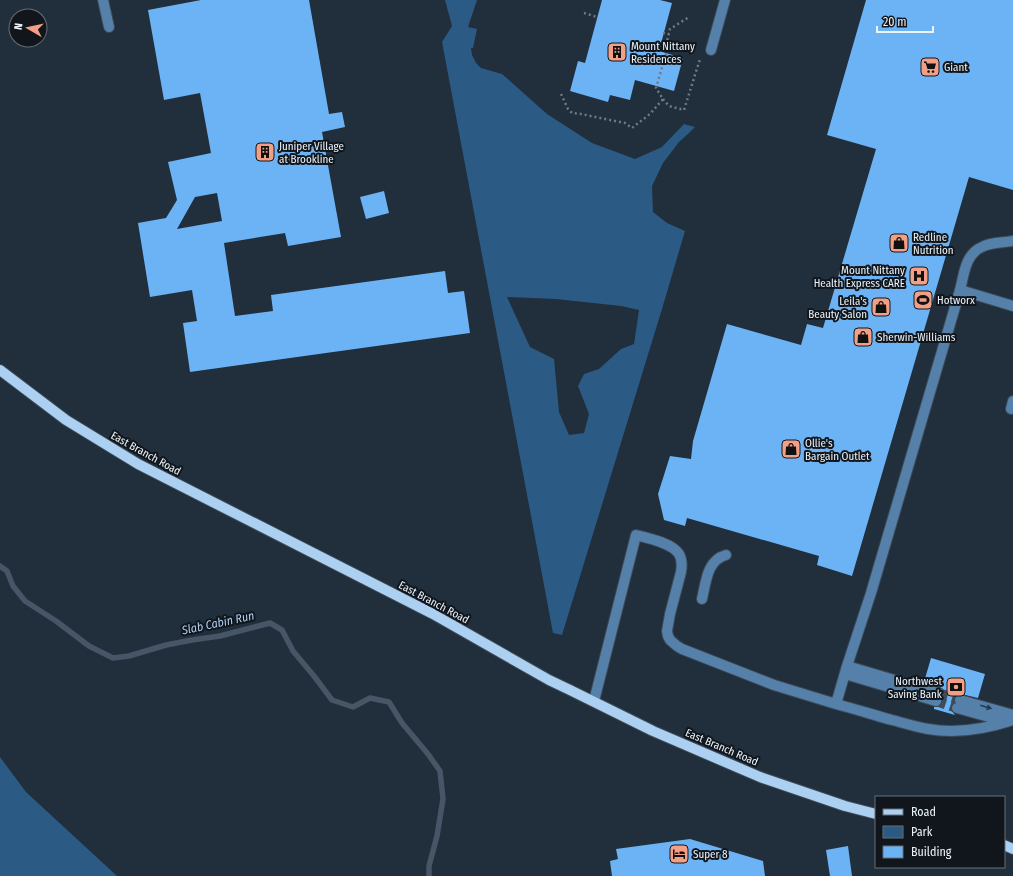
<svg xmlns="http://www.w3.org/2000/svg" width="1013" height="876" font-family="'Fira Sans Condensed',sans-serif">
  <style>
    .green { fill: #2b5a84; fill-rule: evenodd }
    .lines { fill: none; stroke-linecap: round; stroke-linejoin: round }
    .stream { stroke: #465666; stroke-width: 5.5 }
    .building { fill: #6cb3f5; fill-rule: evenodd }
    .minor-tunnel { stroke: #3f4c58; stroke-width: 10; stroke-dasharray: 10 5; stroke-linecap: butt }
    .minor-casing { stroke: #3d4a56; stroke-width: 12 }
    .major-casing { stroke: #3d4a56; stroke-width: 12 }
    .path { stroke: #6f7a85; stroke-width: 2.5; stroke-dasharray: 2 3; stroke-linecap: butt }
    .minor { stroke: #5480aa; stroke-width: 10 }
    .major { stroke: #acd0f2; stroke-width: 10 }
    .oneway { fill: #283b4e }
    .labels { text-anchor: middle; stroke-width: 4; stroke-linejoin: round; paint-order: stroke }
    .poi-label { font-size: 11px; fill: #ebf3fc; stroke: #10161c; text-anchor: start }
    .street-label { font-size: 11px; fill: #ebf3fc; stroke: #10161c }
    .water-label { font-size: 12px; font-style: italic; fill: #adcff1; stroke: #10161c }
  </style>
  <rect width="100%" height="100%" fill="#212e3b"/>
  <path class="green" d="M445 0H477L468 27 477 29 473 48H471L472 55 476 63 481 68 502 74 547 114 592 143 635 159 662 147 684 124 695 127 689 133 679 142 663 163 652 186 653 212 667 223 685 231 662 309 562 635 553 633 442 42 452 26ZM507 297 556 299 621 306 639 310 634 344 621 349 599 369 584 374 578 386 589 414 584 433 569 435 559 412 554 359 530 347Z
    M0 757 26 792 117 876H0Z"/>
  <g class="lines">
    <path class="stream" d="M0 566 7 571 13 586 25 601 56 621 89 646 113 658 129 656 166 645 192 640 220 636 270 623 282 630 293 651 314 676 332 700 353 707 370 698 389 702 402 723 428 754 440 771 443 799 437 836 429 866V876"/>
  </g>
  <path class="building" d="M201 0H309L329 114 342 112 345 127 322 132 341 237 288 246 285 233 224 243 235 316 273 311 271 295 445 271 448 293 464 291 470 333 190 372 183 323 197 321 192 290 150 297 138 223 166 218 177 200 168 162 211 153 200 93 164 100 148 10ZM217 193 222 221 177 229 195 197Z
    M602 0H660L672 3 659 51 683 58 674 91 635 80 630 100 610 95 608 102 570 91 578 61 585 63Z
    M866 0H1013V190L969 177 852 576 817 565 819 556 687 518 685 526 664 520 658 494 670 456 691 459 693 441 727 324 801 345 807 324 823 328 876 149 827 135Z
    M384 191 389 213 366 219 360 197Z
    M931 658 985 674 978 698 961 694 956 695 954 699V702L951 707V710L955 715 934 709V707H938L941 705 942 702V698L944 695V692L943 689 940 687 924 682Z
    M690 839 763 861 765 876H612L610 861 618 859 616 849Z
    M848 846 852 876H830L826 850Z"/>
  <g class="lines">
    <path class="minor-tunnel" d="M938 693 960 700
      M936 701 957 708"/>
    <g class="minor-casing">
      <path id="minor" d="M103 0 109 27
        M711 50 725 0
        M1013 241C1003 243 991 242 982 247 965 254 964 275 960 290L871 593 847 666 836 704C855 709 874 715 892 720 904 723 916 727 928 729 957 734 986 729 1013 720
        M960 290 1013 306
        M1011 409 1013 401
        M702 599C706 582 707 560 726 555
        M847 666 938 693
        M845 674 936 701
        M960 700 1013 715
        M594 701 636 535C648 538 672 543 679 554 682 559 682 566 681 572L670 614 667 631 668 636 670 640 677 646 682 649 774 685 836 704
        M957 708 1007 722"/>
    </g>
    <g class="major-casing">
      <path id="major" d="M0 370 66 420 138 464 433 614 549 680 570 690 653 731 760 777 845 806 876 814
        M1004 845 1013 849"/>
    </g>
    <path class="path" d="M584 13 597 17
      M663 33 669 34
      M561 94 568 109 572 113 581 114 625 123 632 128 650 114 663 99 656 88 666 54V45L670 29 689 17
      M663 99 669 106 684 110 700 59"/>
    <use href="#minor" class="minor"/>
    <use href="#major" class="major"/>
  </g>
  <defs><path id="oneway-solid" d="M-6-.8H1V-3.2L6.5 0L1 3.2V.8H-6Z"/></defs>
  <use class="oneway" href="#oneway-solid" transform="translate(986 707) rotate(16)"/>
  <defs>
    <g id="building-square" transform="scale(1)"><rect x="-9" y="-9" width="18" height="18" rx="4" fill="#f39f85" stroke="#10161c"/><path d="M-4-6H4V6H1V3H-1V6H-4ZM-2.5-4.3h1.7v1.8h-1.7ZM.8-4.3h1.7v1.8H.8ZM-2.5-1h1.7V.8h-1.7ZM.8-1h1.7V.8H.8Z" fill="#111"/></g>
    <g id="supermarket-square" transform="scale(1)"><rect x="-9" y="-9" width="18" height="18" rx="4" fill="#f39f85" stroke="#10161c"/><path d="M-6-5.5h2.5l.6 2H6L4.5 2H-2.5L-4.4-4H-6ZM-1.5 3.2a1.3 1.3 0 1 0 .1 0ZM3 3.2a1.3 1.3 0 1 0 .1 0Z" fill="#111"/></g>
    <g id="shop-square" transform="scale(1)"><rect x="-9" y="-9" width="18" height="18" rx="4" fill="#f39f85" stroke="#10161c"/><path d="M-5-2.5h2.3a2.7 3.5 0 0 1 5.4 0H5L5.5 6h-11ZM-1.5-2.5h3a1.5 2.3 0 0 0-3 0Z" fill="#111"/></g>
    <g id="hospital-square" transform="scale(1)"><rect x="-9" y="-9" width="18" height="18" rx="4" fill="#f39f85" stroke="#10161c"/><path d="M-5-5h3v3.5h4V-5h3V5h-3V1.5h-4V5h-3Z" fill="#111"/></g>
    <g id="stadium-square" transform="scale(1)"><rect x="-9" y="-9" width="18" height="18" rx="4" fill="#f39f85" stroke="#10161c"/><path d="M0-5a6.5 5 0 1 0 0 10a6.5 5 0 1 0 0-10ZM-3.5-1.8h7v3.6h-7Z" fill="#111"/></g>
    <g id="bank-square" transform="scale(1)"><rect x="-9" y="-9" width="18" height="18" rx="4" fill="#f39f85" stroke="#10161c"/><path d="M-6-4H6V4H-6ZM0-2.3a2.3 2.3 0 1 0 0 4.6a2.3 2.3 0 1 0 0-4.6Z" fill="#111"/></g>
    <g id="hotel-square" transform="scale(1)"><rect x="-9" y="-9" width="18" height="18" rx="4" fill="#f39f85" stroke="#10161c"/><path d="M-6-4.5h1.5V1H6V5H4.5V3h-9V5H-6ZM-4 0a1.8 1.8 0 1 1 3.6 0ZM.5 0V-2.5h3Q6-2.5 6 0Z" fill="#111"/></g>
  </defs>
  <g fill-rule="evenodd">
    <use href="#building-square" x="617" y="52"/>
    <use href="#supermarket-square" x="930" y="67"/>
    <use href="#building-square" x="265" y="152"/>
    <use href="#shop-square" x="899" y="243"/>
    <use href="#hospital-square" x="919" y="276"/>
    <use href="#stadium-square" x="923" y="300"/>
    <use href="#shop-square" x="881" y="307"/>
    <use href="#shop-square" x="863" y="337"/>
    <use href="#shop-square" x="791" y="449"/>
    <use href="#bank-square" x="956" y="687"/>
    <use href="#hotel-square" x="679" y="854"/>
  </g>
  <g class="labels">
    <g class="poi-label">
      <text x="631" y="50">Mount Nittany<tspan x="631" dy="13">Residences</tspan></text>
      <text x="944" y="71">Giant</text>
      <text x="279" y="150">Juniper Village<tspan x="279" dy="13">at Brookline</tspan></text>
      <text x="913" y="241">Redline<tspan x="913" dy="13">Nutrition</tspan></text>
      <text x="905" y="274" text-anchor="end">Mount Nittany<tspan x="905" dy="13">Health Express CARE</tspan></text>
      <text x="937" y="304">Hotworx</text>
      <text x="867" y="305" text-anchor="end">Leila's<tspan x="867" dy="13">Beauty Salon</tspan></text>
      <text x="877" y="341">Sherwin-Williams</text>
      <text x="805" y="447">Ollie's<tspan x="805" dy="13">Bargain Outlet</tspan></text>
      <text x="942" y="685" text-anchor="end">Northwest<tspan x="942" dy="13">Saving Bank</tspan></text>
      <text x="693" y="858">Super 8</text>
    </g>
    <g class="street-label">
      <text transform="translate(146 453) rotate(29)" y="4">East Branch Road</text>
      <text transform="translate(434 602) rotate(28)" y="4">East Branch Road</text>
      <text transform="translate(722 747) rotate(23)" y="4">East Branch Road</text>
    </g>
    <g class="water-label">
      <text transform="translate(218 623) rotate(-12)" y="4">Slab Cabin Run</text>
    </g>
  </g>
  <rect x="875" y="796" width="130" height="72" fill="#10161c" stroke="#686e76"/>
  <rect x="883" y="809" width="20" height="6" fill="#acd0f2" stroke="#686e76"/>
  <text x="911" y="816" font-size="12" fill="#ebf3fc">Road</text>
  <rect x="883" y="826" width="20" height="12" fill="#2b5a84" stroke="#686e76"/>
  <text x="911" y="836" font-size="12" fill="#ebf3fc">Park</text>
  <rect x="883" y="846" width="20" height="12" fill="#6cb3f5" stroke="#686e76"/>
  <text x="911" y="856" font-size="12" fill="#ebf3fc">Building</text>
  <g transform="translate(28 28) rotate(279)"><circle r="19" fill="#10161c" stroke="#686e76"/>
  <path d="M0-3L7 15L0 10L-7 15Z" fill="#f39f85"/>
  <text y="-6" font-size="11" font-weight="bold" text-anchor="middle" fill="#ebf3fc">N</text>
  </g>
  <path d="M877 26v6h56v-6" fill="none" stroke="#ebf3fc" stroke-width="2"/>
  <text x="883" y="26" font-size="12" fill="#ebf3fc" stroke="#10161c" stroke-width="3" paint-order="stroke">20 m</text>
</svg>
